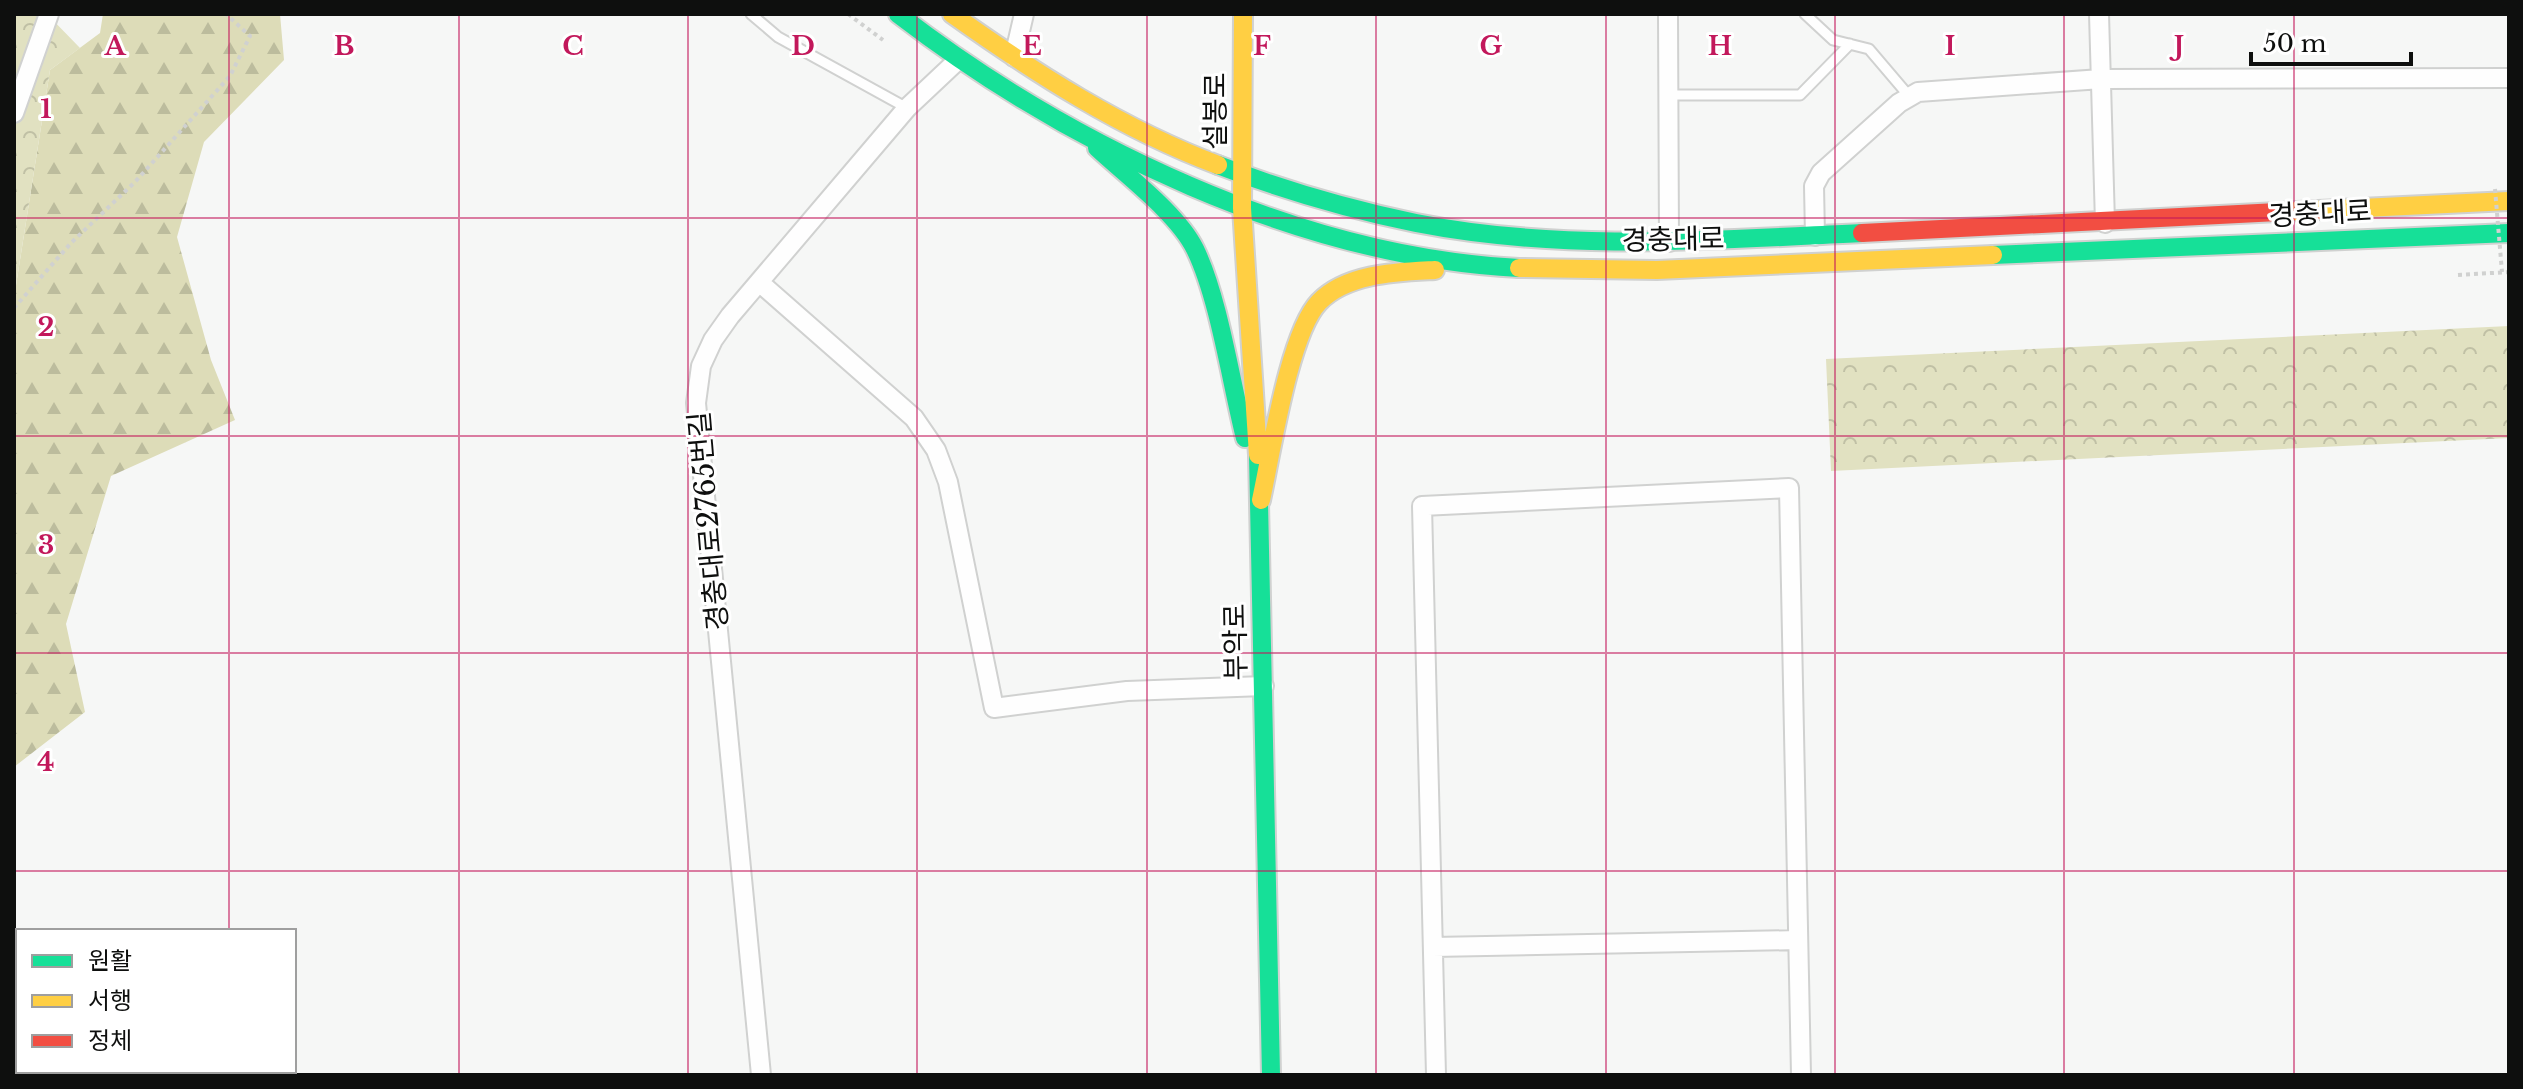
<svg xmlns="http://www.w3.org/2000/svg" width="2523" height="1089" font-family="'Libre Baskerville','Noto Sans KR',serif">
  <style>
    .forest { fill: url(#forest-firs) }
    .park { fill: url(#park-crowns) }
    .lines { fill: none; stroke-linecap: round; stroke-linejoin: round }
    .lane-casing { stroke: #d0d1d0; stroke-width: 13 }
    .street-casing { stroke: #d0d1d0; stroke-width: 22 }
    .fast-casing { stroke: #d0d1d0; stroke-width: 22 }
    .slow-casing { stroke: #d0d1d0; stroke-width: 22 }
    .jam-casing { stroke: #d0d1d0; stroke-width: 22 }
    .path { stroke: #d0d1d0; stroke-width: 4; stroke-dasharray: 4 4; stroke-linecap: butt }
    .lane { stroke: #fefefe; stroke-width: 9 }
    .street { stroke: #fefefe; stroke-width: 18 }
    .fast { stroke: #16e098; stroke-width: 18 }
    .slow { stroke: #ffcf43; stroke-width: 18 }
    .jam { stroke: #f24e42; stroke-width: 18 }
    .path-bridge { stroke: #d0d1d0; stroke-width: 4; stroke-dasharray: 4 4; stroke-linecap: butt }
    .grid { fill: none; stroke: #c2185b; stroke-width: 2; stroke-opacity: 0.55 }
    .labels { text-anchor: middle; stroke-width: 6; stroke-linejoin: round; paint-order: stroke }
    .street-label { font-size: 28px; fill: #0e0f0e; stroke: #fff }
    .grid-label { font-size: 26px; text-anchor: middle; font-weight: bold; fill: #c2185b; stroke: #fff; stroke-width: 6; stroke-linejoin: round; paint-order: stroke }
  </style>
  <defs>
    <pattern id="forest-firs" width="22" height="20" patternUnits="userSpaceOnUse" patternTransform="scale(2)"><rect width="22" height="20" fill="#dddcb8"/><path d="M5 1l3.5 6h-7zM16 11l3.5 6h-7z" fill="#bcbc9d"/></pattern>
    <pattern id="park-crowns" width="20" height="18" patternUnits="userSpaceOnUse" patternTransform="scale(2)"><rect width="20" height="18" fill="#e1e1c1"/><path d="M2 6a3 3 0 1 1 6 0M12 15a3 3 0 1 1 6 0" fill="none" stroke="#c0c0a5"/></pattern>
  </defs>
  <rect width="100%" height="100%" fill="#f6f7f6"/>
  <path class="forest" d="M103 14H280L284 60 204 142 177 237 211 360 235 420 111 476 66 624 85 712 14 767V298L50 70 100 33Z"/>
  <path class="park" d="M14 14H47L80 48 50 70 14 298Z
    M2509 326V438L1831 471 1826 359Z"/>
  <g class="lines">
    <g class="lane-casing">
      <path id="lane" d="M751 14 778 37 907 108
        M1805 14 1833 40 1869 49 1909 96
        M1668 95H1800L1850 44"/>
    </g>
    <g class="street-casing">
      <path id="street" d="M1668 14 1669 242
        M2099 14 2105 223
        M1014 57 1024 14
        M14 113 49 14
        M1815 236 1814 186 1821 173 1899 103 1918 92 2101 79 2509 78
        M759 282 914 418 936 450 948 482 994 708 1127 691 1264 686
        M1433 947 1798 940
        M761 1075 696 403 701 366 713 340 730 316 907 108 958 60
        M1436 1075 1422 506 1789 488 1801 1075"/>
    </g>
    <g class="fast-casing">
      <path id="fast" d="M898 14C1070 146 1300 257 1519 268
        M1097 148C1126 175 1178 214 1195 249 1219 298 1231 383 1245 438
        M1218 165C1283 190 1348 209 1416 223 1563 252 1714 240 1862 233
        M1993 255 2509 233
        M1258 455 1271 1075"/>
    </g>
    <g class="slow-casing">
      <path id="slow" d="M952 14C1035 73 1122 129 1218 165
        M1243 14 1242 208 1258 455
        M2278 212 2509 201
        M1519 268 1657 270 1993 255
        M1261 500C1271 455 1289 333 1319 302 1347 273 1398 272 1435 270"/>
    </g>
    <g class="jam-casing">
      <path id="jam" d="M1862 233 2278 212"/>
    </g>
    <path class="path" d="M848 14 883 40
      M2458 275 2509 272
      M14 308 71 243 135 182 230 76 250 36 226 14"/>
    <use href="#lane" class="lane"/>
    <use href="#street" class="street"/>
    <use href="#fast" class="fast"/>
    <use href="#slow" class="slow"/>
    <use href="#jam" class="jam"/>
    <path class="path-bridge" d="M2495 189 2502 272"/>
  </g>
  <path class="grid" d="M229 14V931M459 14V1075M688 14V1075M917 14V1075M1147 14V1075M1376 14V1075M1606 14V1075M1835 14V1075M2064 14V1075M2294 14V1075M14 218H2509M14 436H2509M14 653H2509M14 871H2509M229 1071V1075"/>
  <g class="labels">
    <g class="street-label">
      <text transform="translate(1215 111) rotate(-90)" y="10">설봉로</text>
      <text transform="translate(2320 213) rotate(-3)" y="10">경충대로</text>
      <text transform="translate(1673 239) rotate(-1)" y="10">경충대로</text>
      <text transform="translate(708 521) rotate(-95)" y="10">경충대로2765번길</text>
      <text transform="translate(1235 642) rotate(-91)" y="10">부악로</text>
    </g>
  </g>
  <g class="grid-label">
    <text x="115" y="55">A</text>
    <text x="344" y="55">B</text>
    <text x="573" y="55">C</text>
    <text x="803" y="55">D</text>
    <text x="1032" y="55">E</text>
    <text x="1262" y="55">F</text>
    <text x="1491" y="55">G</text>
    <text x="1720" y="55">H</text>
    <text x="1950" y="55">I</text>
    <text x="2179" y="55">J</text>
    <text x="46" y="118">1</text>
    <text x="46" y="336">2</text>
    <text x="46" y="554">3</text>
    <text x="46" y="771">4</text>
  </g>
  <rect width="2523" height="1089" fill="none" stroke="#0e0f0e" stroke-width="32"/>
  <rect x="16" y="929" width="280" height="144" fill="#ffffff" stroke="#9f9f9f" stroke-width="2"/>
  <rect x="32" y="955" width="40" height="12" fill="#16e098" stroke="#9f9f9f" stroke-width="2"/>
  <text x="88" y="969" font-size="24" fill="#0e0f0e">원활</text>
  <rect x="32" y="995" width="40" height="12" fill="#ffcf43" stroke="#9f9f9f" stroke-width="2"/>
  <text x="88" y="1009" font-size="24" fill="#0e0f0e">서행</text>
  <rect x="32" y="1035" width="40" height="12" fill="#f24e42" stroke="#9f9f9f" stroke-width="2"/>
  <text x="88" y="1049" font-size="24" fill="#0e0f0e">정체</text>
  <path d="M2251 52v12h160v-12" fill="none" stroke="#0e0f0e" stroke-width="4"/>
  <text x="2263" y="52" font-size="24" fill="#0e0f0e" stroke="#ffffff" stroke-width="6" paint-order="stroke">50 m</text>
</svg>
